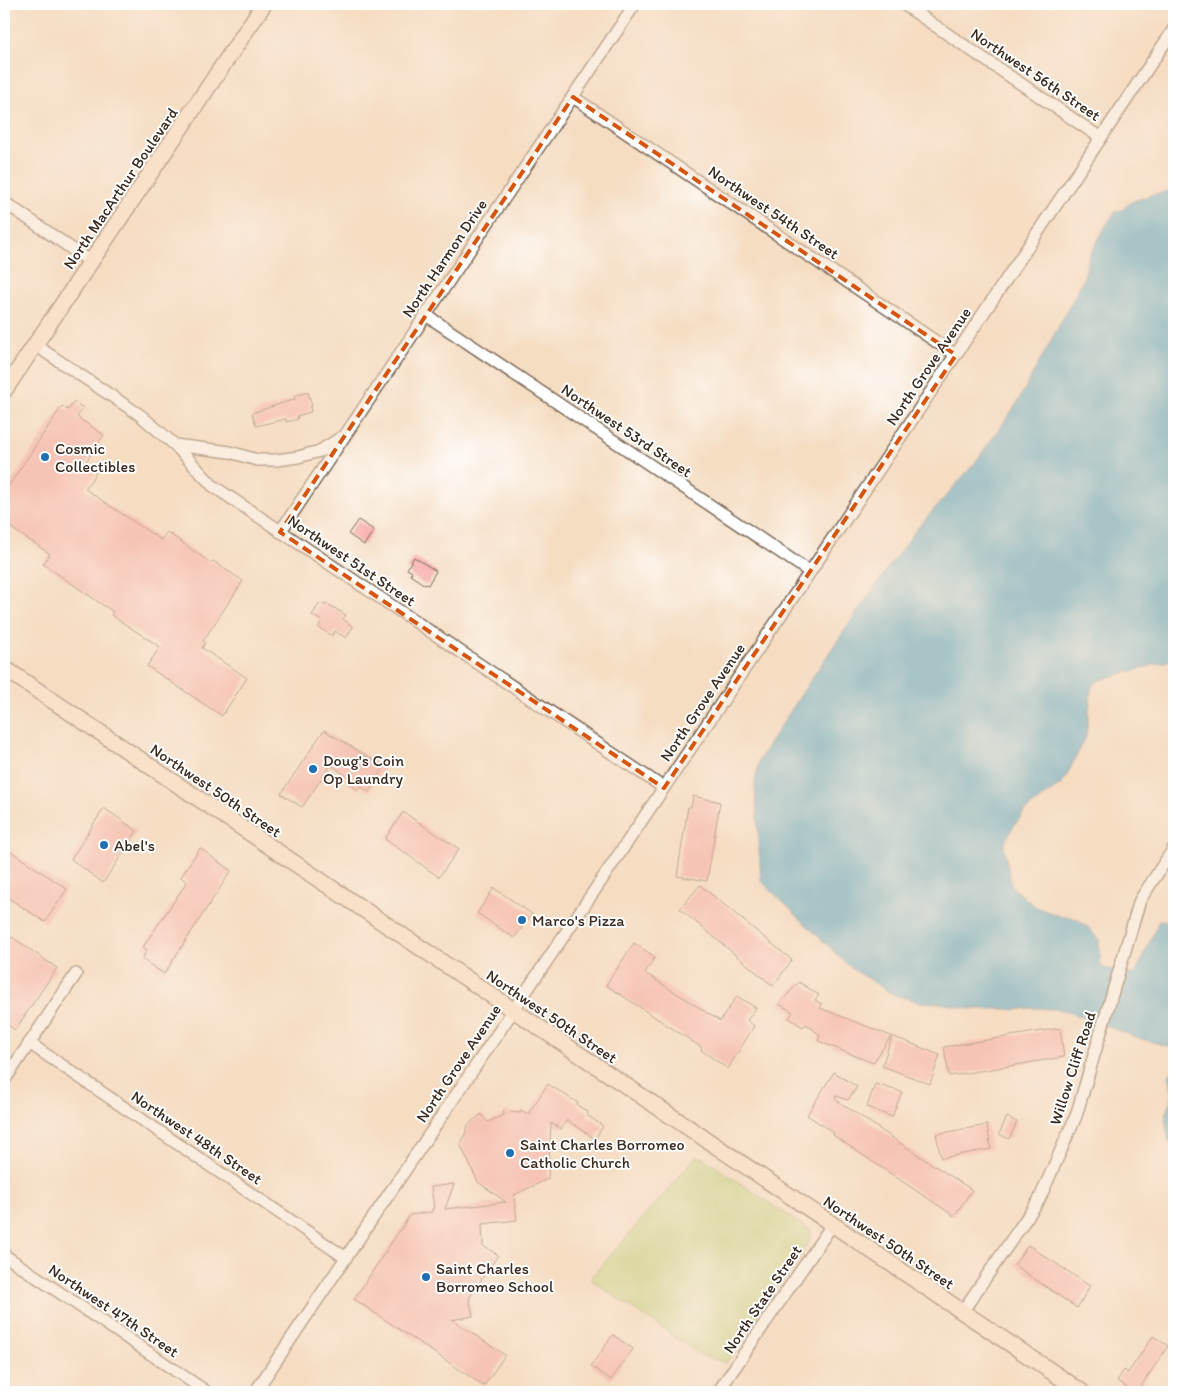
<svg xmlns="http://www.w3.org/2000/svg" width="1178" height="1396" font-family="Itim,sans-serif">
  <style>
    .green { fill: #bad277; stroke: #7a7e4a }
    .water { fill: #4ca7ca; stroke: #446874 }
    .building { fill: #f7a6a3 }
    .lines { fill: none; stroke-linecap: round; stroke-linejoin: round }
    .minor-casing { stroke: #7c6957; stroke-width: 14 }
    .secondary-casing { stroke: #7c6957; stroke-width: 18 }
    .minor { stroke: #fff; stroke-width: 11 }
    .secondary { stroke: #fde4d1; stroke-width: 15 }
    .marked { fill: none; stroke: #d7540e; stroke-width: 4; stroke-dasharray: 10 6; stroke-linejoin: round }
    .poi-dot { fill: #1f6fb2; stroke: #fff; stroke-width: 2 }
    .labels { text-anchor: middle; stroke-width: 4; stroke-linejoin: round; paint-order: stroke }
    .street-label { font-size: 16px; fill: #3b2a1e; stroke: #fff }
    .poi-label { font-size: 16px; fill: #3b2a1e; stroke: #fff; text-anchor: start }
  </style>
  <rect width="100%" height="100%" fill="#fff"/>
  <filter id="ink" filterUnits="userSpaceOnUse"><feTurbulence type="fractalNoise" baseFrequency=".02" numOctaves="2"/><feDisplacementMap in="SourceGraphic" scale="10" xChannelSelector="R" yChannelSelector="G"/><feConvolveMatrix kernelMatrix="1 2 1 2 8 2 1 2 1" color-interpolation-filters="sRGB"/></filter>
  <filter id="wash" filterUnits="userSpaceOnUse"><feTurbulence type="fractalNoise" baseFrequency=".0096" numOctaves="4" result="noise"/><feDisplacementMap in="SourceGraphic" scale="20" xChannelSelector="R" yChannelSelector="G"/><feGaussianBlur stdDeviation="1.12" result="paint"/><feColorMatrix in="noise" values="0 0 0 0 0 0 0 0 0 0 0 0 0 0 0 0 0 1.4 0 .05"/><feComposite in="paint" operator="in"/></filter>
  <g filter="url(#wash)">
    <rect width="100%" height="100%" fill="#f5ddc2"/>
    <path class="green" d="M696 1157 703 1158 811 1231 809 1242 726 1363 701 1355 590 1279Z"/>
    <path class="water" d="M1174 190V656L1168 661 1100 680 1092 685 1086 737 1063 783 1025 811 1011 830 1005 842 1004 848 1012 887 1036 907 1062 917 1067 916 1077 919 1088 927 1099 940 1101 967 1135 975 1159 920 1174 921V1048L1141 1039 1063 1010 1034 1008 1013 1010 1007 1009H970L940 1003 922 1002 894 995 851 968 761 881 755 783 759 760 811 679 887 569 915 531 974 464 1016 405 1075 296 1084 277 1089 256 1108 222 1116 211 1122 210 1131 202 1151 195Z
      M1174 1068V1146L1169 1143 1165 1118 1173 1095 1169 1075Z"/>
    <g id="blocks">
      <path class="building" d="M308 392 312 406 310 407 311 412 297 416 298 419 286 422V419L256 426 252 413 295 399 294 396Z
        M74 402 83 408 77 417 104 435 84 465 96 473 85 489 161 540 167 532 211 563 213 561 243 581 203 641 205 643 202 648 247 678 222 716 147 666 160 647 111 615 113 612 43 564 50 554 4 523V493L62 406 68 410Z
        M358 520 374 530 364 545 348 534Z
        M414 557 436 571 428 585 426 584 425 585 410 575 412 572 407 569Z
        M320 603 325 605 326 603 346 615 343 619 353 627 346 638 335 631 332 636 318 627 322 621 312 615Z
        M324 730 384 767 369 792 360 786 358 790 347 782 349 778 331 765 302 807 281 794Z
        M693 796 720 802 707 881 677 876 688 807H691Z
        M104 808 137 831 103 883 71 859Z
        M403 812 459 849 439 877 385 839Z
        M4 847 67 889 45 922 4 895Z
        M200 848 231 871 164 974 142 959 147 950 143 947 187 882 181 877Z
        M700 885 792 960 773 986 680 909Z
        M494 888 532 914 514 938 477 913Z
        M12 937 57 968 15 1030 4 1022V950Z
        M634 943 655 957 645 973 720 1021 737 996 756 1008 747 1020 754 1026 728 1069 701 1050 702 1048 606 985Z
        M799 982 819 995 815 1000 822 1004 820 1008 891 1036 873 1063 818 1041 820 1035 806 1024 803 1027 789 1018 793 1012 779 1004Z
        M1060 1028 1064 1057 949 1076 944 1047Z
        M892 1036 940 1055 930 1084 882 1066Z
        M834 1072 857 1087 848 1100 836 1096 835 1099 915 1153 972 1190 954 1216 833 1135 834 1133 807 1115Z
        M548 1084 578 1103 577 1105 588 1112 587 1115 603 1126 595 1139 567 1120 561 1129 551 1123 548 1179 514 1195 517 1220 482 1224 483 1246 498 1255 469 1298 473 1316 452 1320 505 1355 484 1386 354 1299 410 1215 432 1212V1209L434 1208 431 1187 454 1184 445 1209 506 1202 478 1182 461 1146 468 1125 481 1114 488 1122 504 1115 503 1111 520 1113 521 1110 528 1114Z
        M875 1084 902 1092 892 1117 867 1107Z
        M1007 1117 1017 1122 1009 1139 999 1134Z
        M987 1125 991 1149 941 1158 936 1134Z
        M1028 1245 1090 1286 1077 1308 1014 1265Z
        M613 1335 633 1349 611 1380 591 1366Z
        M1153 1336 1168 1346 1137 1392H1133L1117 1381 1124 1370 1128 1373Z"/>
    </g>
  </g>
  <g filter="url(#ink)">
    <use href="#blocks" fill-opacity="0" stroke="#7c6957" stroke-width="1"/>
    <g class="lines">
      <g class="minor-casing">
        <path id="minor" d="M903 4 1101 138
          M573 97 956 355
          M4 202 91 262
          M426 315 810 572
          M35 345 140 415 175 445 213 486 664 788
          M175 445 230 452 257 460H277L298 457 320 451 342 437
          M280 532 635 4
          M29 1043 346 1258
          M4 1081 76 974
          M4 1255 207 1392
          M962 1312 1039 1200 1076 1116 1140 900 1174 848
          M255 1392 810 572 1174 29
          M718 1392 832 1225"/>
      </g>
      <g class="secondary-casing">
        <path id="secondary" d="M4 391 264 4
          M4 668 1082 1392"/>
      </g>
      <use href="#minor" class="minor"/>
      <use href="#secondary" class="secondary"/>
    </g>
  </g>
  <path d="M0 0H1178V1396H0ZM573 97 956 355 664 788 280 532Z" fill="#f5ddc2" fill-opacity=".55" fill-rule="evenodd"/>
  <path class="marked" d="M573 97 956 355 664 788 280 532Z"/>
  <g class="poi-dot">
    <circle cx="45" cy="457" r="5"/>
    <circle cx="313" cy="769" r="5"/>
    <circle cx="104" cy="845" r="5"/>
    <circle cx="522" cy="920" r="5"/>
    <circle cx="510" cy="1153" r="5"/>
    <circle cx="426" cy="1277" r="5"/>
  </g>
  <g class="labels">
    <g class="street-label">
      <text transform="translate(1036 74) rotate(34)" y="6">Northwest 56th Street</text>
      <text transform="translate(120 188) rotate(-56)" y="6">North MacArthur Boulevard</text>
      <text transform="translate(774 212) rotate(34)" y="6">Northwest 54th Street</text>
      <text transform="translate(444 258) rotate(-56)" y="6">North Harmon Drive</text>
      <text transform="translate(928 366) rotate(-56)" y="6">North Grove Avenue</text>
      <text transform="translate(627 430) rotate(34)" y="6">Northwest 53rd Street</text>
      <text transform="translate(352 560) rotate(34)" y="6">Northwest 51st Street</text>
      <text transform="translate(702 702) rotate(-56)" y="6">North Grove Avenue</text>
      <text transform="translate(216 790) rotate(34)" y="6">Northwest 50th Street</text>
      <text transform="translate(552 1016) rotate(34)" y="6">Northwest 50th Street</text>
      <text transform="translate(458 1063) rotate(-56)" y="6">North Grove Avenue</text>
      <text transform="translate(1072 1068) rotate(-72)" y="6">Willow Cliff Road</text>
      <text transform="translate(197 1137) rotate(34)" y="6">Northwest 48th Street</text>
      <text transform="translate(889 1242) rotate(34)" y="6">Northwest 50th Street</text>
      <text transform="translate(762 1299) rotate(-56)" y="6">North State Street</text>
      <text transform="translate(114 1310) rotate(34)" y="6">Northwest 47th Street</text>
    </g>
    <g class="poi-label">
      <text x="55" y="454">Cosmic<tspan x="55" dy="18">Collectibles</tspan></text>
      <text x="323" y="766">Doug's Coin<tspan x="323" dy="18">Op Laundry</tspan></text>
      <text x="114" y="851">Abel's</text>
      <text x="532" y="926">Marco's Pizza</text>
      <text x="520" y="1150">Saint Charles Borromeo<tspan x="520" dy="18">Catholic Church</tspan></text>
      <text x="436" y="1274">Saint Charles<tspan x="436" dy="18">Borromeo School</tspan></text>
    </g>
  </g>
  <rect width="1178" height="1396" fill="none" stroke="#fff" stroke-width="20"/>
</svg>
